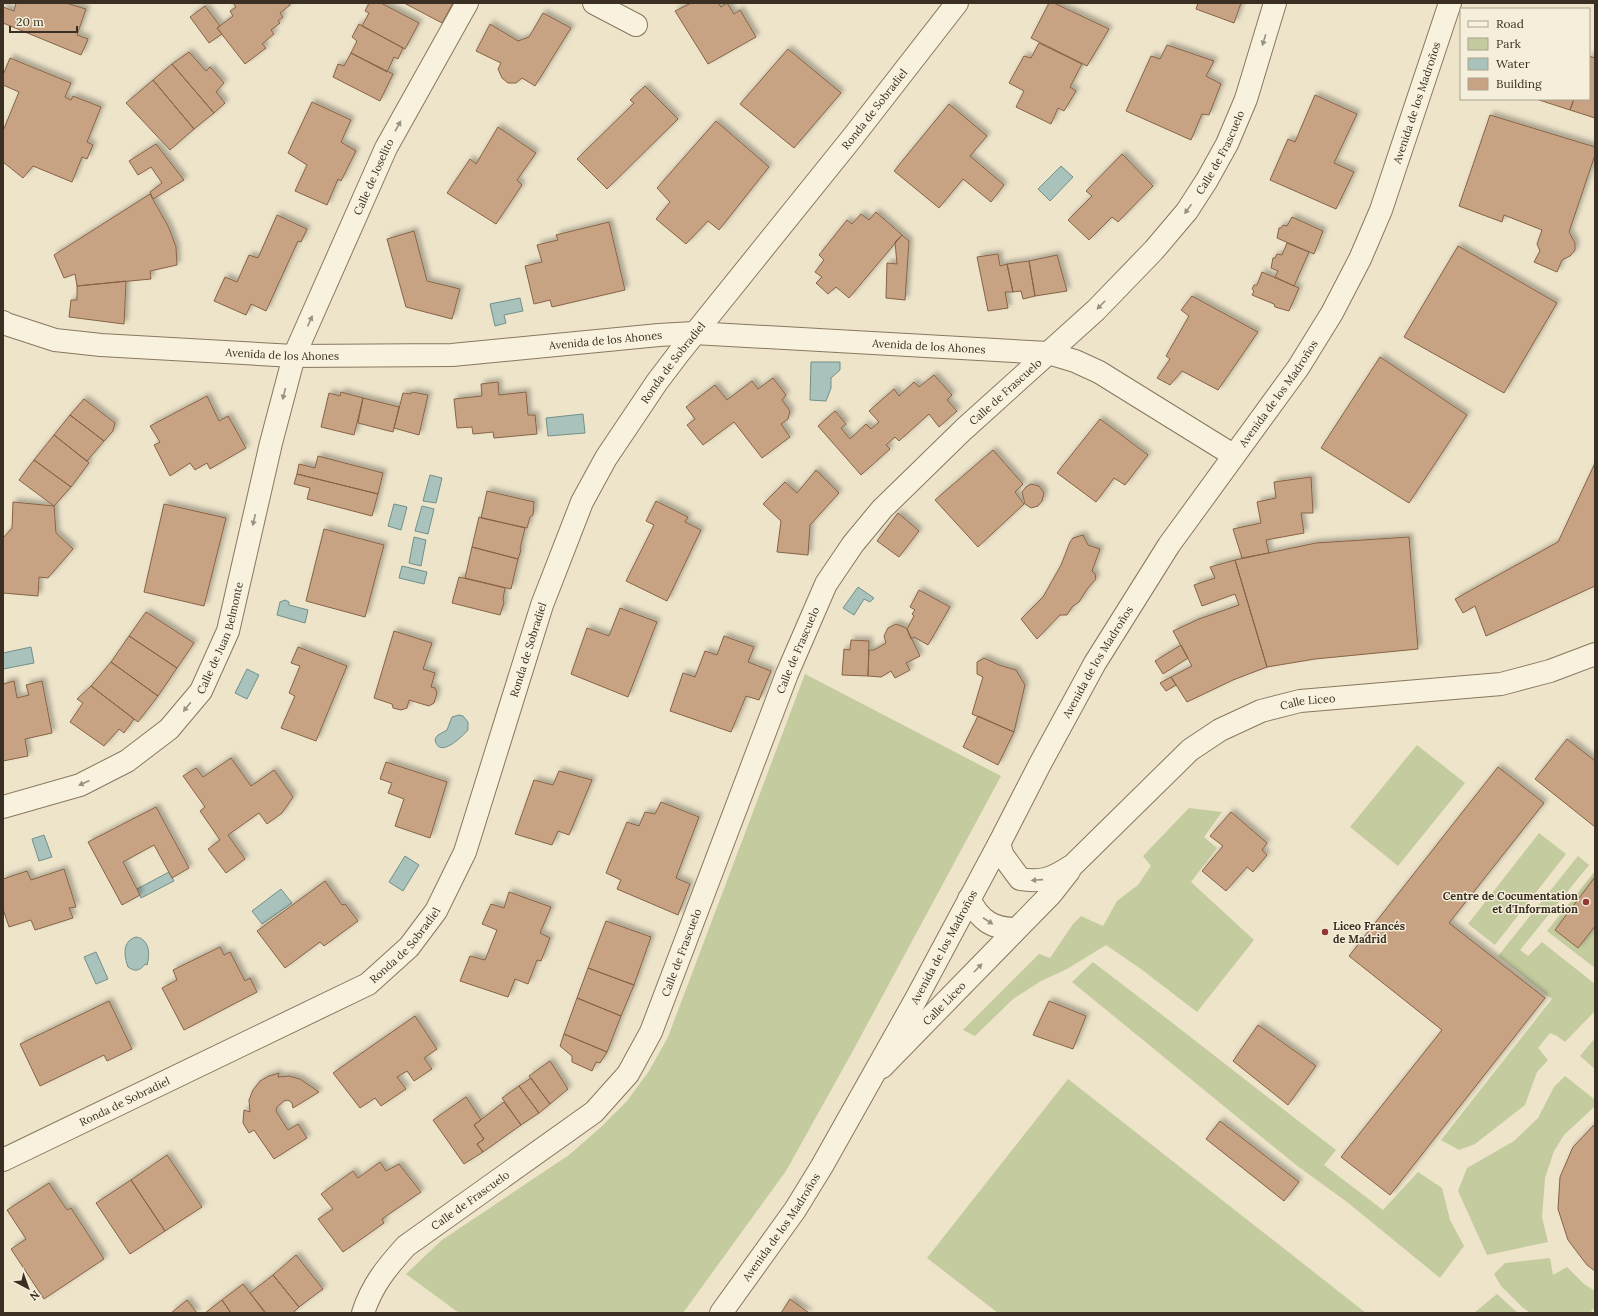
<svg xmlns="http://www.w3.org/2000/svg" width="1598" height="1316" font-family="Lora,serif">
  <style>
    .green { fill: #c4cb9e }
    .water { fill: #aac2bc; stroke: #719089 }
    .building { fill: #c8a383; stroke: #876346; filter: url(#shadow) }
    .lines { fill: none; stroke-linecap: round; stroke-linejoin: round }
    .minor-casing { stroke: #89775f; stroke-width: 24 }
    .tertiary-casing { stroke: #89775f; stroke-width: 24 }
    .minor { stroke: #f8f1dd; stroke-width: 22 }
    .tertiary { stroke: #f8f1dd; stroke-width: 22 }
    .oneway { fill: #999080 }
    .poi-dot { fill: #943633; stroke: #f4eeda; stroke-width: 1.5 }
    .labels { text-anchor: middle; stroke-width: 3; stroke-linejoin: round; paint-order: stroke }
    .street-label { font-size: 11px; fill: #3a2f22; stroke: #f4eeda }
    .poi-label { font-size: 11px; font-weight: bold; fill: #3a2f22; stroke: #f4eeda; text-anchor: end }
  </style>
  <defs>
    <filter id="shadow"><feDropShadow dx="3.5" dy="-3.5" stdDeviation="2" flood-color="#0004"/></filter>
  </defs>
  <rect width="100%" height="100%" fill="#ede4ca"/>
  <path class="green" d="M805 674 1001 776 855 1047 786 1171 683 1313H459L406 1274 442 1240 569 1155 601 1127 627 1101 649 1071 668 1037Z
    M1417 745 1465 783 1398 866 1350 827Z
    M1189 808 1222 812 1204 837 1217 848 1191 882 1254 940 1197 1012 1141 969 1106 945 1067 969 1041 981 1013 999 975 1036 963 1030 1039 954 1050 958 1073 924 1081 916 1103 926 1117 901 1138 885 1151 866 1143 856Z
    M1539 833 1566 854 1495 945 1468 924Z
    M1578 856 1589 865 1520 950 1528 956 1542 942 1595 984V1011L1565 1042 1557 1036 1550 1033 1538 1048 1548 1060 1537 1072 1525 1105 1475 1144 1459 1150 1441 1140 1552 999 1498 956Z
    M1595 871V968L1547 931Z
    M1093 962C1175 1024 1255 1088 1336 1150L1324 1165 1383 1210 1418 1172 1442 1188 1450 1220 1464 1246 1440 1278 1347 1202 1296 1165 1072 982Z
    M1595 1038V1069L1580 1056Z
    M1565 1076 1594 1099V1107L1564 1135 1554 1151 1545 1178 1542 1217 1548 1242 1487 1255 1458 1191 1467 1168 1514 1141 1538 1118 1554 1087Z
    M1068 1079 1366 1313H998L927 1258Z
    M1550 1258 1553 1275 1567 1267 1584 1284 1595 1291V1307L1590 1313H1530L1522 1307 1501 1286 1494 1274 1505 1263Z
    M1497 1294 1518 1313H1474Z"/>
  <path class="water" d="M1061 166 1073 177 1050 201 1038 189Z
    M520 298 523 311 504 315 506 323 495 326 490 304Z
    M811 362H840V370L831 378V388L826 401 810 400Z
    M583 414 585 433 548 436 546 418Z
    M430 475 442 478 436 503 423 501Z
    M394 504 407 507 401 530 388 526Z
    M422 506 434 509 428 534 415 531Z
    M414 537 426 540 421 566 409 563Z
    M402 566 427 572 424 584 399 578Z
    M858 587 874 598 870 602 864 599 854 615 843 608Z
    M285 600 289 602V605L308 610 305 623 277 615 280 602Z
    M31 647 34 663 3 669V653Z
    M247 669 259 675 247 699 235 693Z
    M459 715 463 716 468 722V730C462 737 438 760 435 739L438 735 447 730 452 717Z
    M44 835 52 857 39 861 32 839Z
    M405 856 419 865 403 891 389 882Z
    M169 872 174 881 141 898 137 889Z
    M281 889 292 903 262 924 252 911Z
    M136 937C150 939 150 955 147 965L145 964C140 971 135 972 128 967 124 956 122 941 136 937Z
    M96 952 108 979 96 984 84 957Z"/>
  <path class="building" d="M16 3H66L86 9 77 35 88 39 81 55 3 23V7L14 11Z
    M233 3H289L290 5 280 13 283 17 278 21 280 23 271 30 274 34 262 44 266 48 245 64 217 28 233 16 230 11 236 7Z
    M369 3H381L419 23 405 49 362 26 369 13 365 11Z
    M404 3H453L442 23Z
    M691 3H718L721 7 727 3 734 14 740 10 756 37 708 64 675 11Z
    M1049 3H1054L1109 29 1087 66 1031 38Z
    M1198 3H1241L1234 23 1196 9Z
    M205 6 220 26 217 28 222 34 209 43 190 17Z
    M543 13 571 28 535 86 522 78 516 83H508L502 78 498 69 501 63 476 51 490 24 518 41 529 37Z
    M359 24 403 48 398 59 394 57 387 72 351 53 357 41 352 37Z
    M1039 43 1082 64 1070 87 1076 91 1064 111 1058 108 1051 124 1016 107 1024 91 1009 83 1024 56 1031 58Z
    M1167 45 1214 61 1206 76 1221 84 1209 115 1202 114 1191 140 1126 111 1151 56 1160 59Z
    M788 49 841 93 794 148 740 104Z
    M189 52 206 71 210 67 224 83 216 92 225 103 214 113 172 64Z
    M351 53 393 74 380 101 333 77 338 64 344 66Z
    M1589 56 1595 58V118L1570 110 1574 99H1589Z
    M10 58 71 83 65 97 71 100 73 96 101 107 87 142 93 145 87 159 82 157 72 182 33 166 23 178 3 162V131L19 92 3 85V75Z
    M172 64 214 113 194 129 153 80Z
    M153 80 194 129 170 150 126 103Z
    M645 86 678 119 607 189 577 159 634 103 630 100Z
    M1315 95 1357 114 1334 163 1354 172 1336 209 1270 180 1288 139 1295 142Z
    M1536 99H1574L1570 110Z
    M312 102 351 120 341 142 356 151 341 181 338 179 327 205 295 191 307 165 288 153Z
    M949 104 987 136 970 156 1004 185 991 202 963 179 939 208 894 171Z
    M1490 115 1595 147V155L1569 232 1575 243V250L1570 256 1562 260 1557 272 1534 262 1540 251 1537 244 1542 230 1504 215 1502 222 1459 206Z
    M716 121 769 167 719 230 708 221 686 244 656 219 670 202 657 188Z
    M498 127 536 153 517 180 522 185 496 224 447 193 470 159 476 164Z
    M156 144 184 180 153 199 150 192 162 183 151 167 138 175 129 161Z
    M1122 154 1153 186 1118 222 1112 217 1089 240 1068 220 1092 196 1086 191Z
    M150 194 169 228 176 247 177 265 150 271 151 279 77 286 75 274 64 278 54 255Z
    M876 212 902 235 849 298 836 287 828 294 816 283 822 277 815 272 824 260 819 255 847 220 852 224 861 214 869 220Z
    M277 215 307 229 301 242 298 241 266 311 251 304 246 315 214 301 225 277 237 282 249 255 258 258Z
    M1292 217 1323 231 1314 254 1277 238 1279 228H1281L1283 225 1287 226Z
    M609 222 625 290 552 307 550 300 534 304 525 266 542 262 537 245 558 240 556 235Z
    M414 231 427 281 460 289 452 319 406 307 387 239Z
    M902 235 909 241 905 300 886 298 887 263 897 264 895 242Z
    M1287 243 1309 252 1294 286 1275 277 1278 271 1271 268 1273 258H1275L1277 254 1282 255Z
    M1458 246 1557 303 1504 393 1404 337Z
    M998 254 1000 266 1007 264 1013 292H1005L1008 308 988 311 977 257Z
    M1057 255 1067 291 1035 296 1029 261Z
    M1029 261 1035 296 1023 299 1021 291 1013 292 1007 264Z
    M1262 272 1299 288 1289 311 1275 307 1274 304 1252 295 1254 291 1252 289 1254 285H1257Z
    M126 281 124 324 69 317 71 300H77V286Z
    M1192 296 1258 332 1218 390 1182 371 1170 385 1157 378 1170 359 1166 356 1189 316 1181 310Z
    M1380 357 1467 415 1409 503 1321 448Z
    M934 375 952 395 947 400 957 411 939 427 929 414 899 441 895 437 886 445 890 449 861 475 818 426 835 411 846 424 841 428 850 439 866 424 871 429 879 422 869 411 894 389 899 396 914 382 919 387Z
    M773 378 786 395 782 400 790 411 788 419 781 424 790 437 762 458 734 422 703 445 687 425 695 419 686 407 715 385 727 400 752 381 758 389Z
    M498 382 499 395 526 392 528 415H535L537 434 494 438 493 432 473 434 472 427 457 428 454 399 482 396 481 384Z
    M341 392 363 398 354 435 321 427 329 393 340 396Z
    M412 392 428 395 419 435 394 428 403 393 411 394Z
    M207 396 219 421 228 416 246 448 210 469 207 463 195 470 190 463 170 476 154 445 160 442 150 426Z
    M363 398 399 407 393 432 358 423Z
    M84 399 115 423 113 431 104 441 70 415Z
    M70 415 104 441 87 461 54 435Z
    M1100 419 1148 455 1125 485 1114 478 1096 502 1057 473Z
    M54 435 89 463 71 487 34 460Z
    M993 450 1023 484 1015 492 1024 504 978 547 935 500Z
    M318 456 383 473 378 494 297 474 299 464 315 468Z
    M34 460 71 487 54 506 19 480Z
    M1595 463V586L1486 636 1475 606 1463 613 1455 599 1558 542Z
    M816 470 839 493 810 525 808 555 777 552 781 521 763 504 785 482 797 493Z
    M297 474 378 494 372 516 307 499 310 488 294 484Z
    M1311 477 1313 513H1301L1304 533 1266 540 1269 553 1242 558 1233 529 1261 523 1257 502 1276 498 1274 482Z
    M1031 484 1039 486 1044 493 1042 501 1038 506 1031 508 1025 504 1022 492 1026 487Z
    M487 491 534 502 533 515 530 517 527 528 481 518Z
    M656 501 688 517 685 522 701 530 667 601 626 581 654 525 646 521Z
    M13 502 54 506 56 533 73 549 48 578 39 577 38 596 3 593V538L12 528Z
    M164 504 226 518 204 606 144 592Z
    M898 513 919 531 899 557 877 541Z
    M479 517 525 528 520 549 521 550 518 559 472 547Z
    M324 529 384 545 365 617 306 601Z
    M1083 535 1088 545 1100 549 1092 571 1095 574 1096 579 1088 588 1079 602 1072 607 1067 615H1060L1037 639 1021 619 1043 597 1061 565 1070 542 1073 538Z
    M1409 537 1418 649 1315 659 1267 667 1235 560 1316 543Z
    M472 547 518 559 511 589 465 578Z
    M1235 560 1267 667 1233 680 1187 702 1171 677 1192 666 1173 631 1199 619 1239 605 1235 594 1202 606 1194 585 1215 578 1210 567Z
    M459 577 505 588 503 599 504 603 500 615 452 603Z
    M919 590 950 607 928 645 914 637 911 639 907 629 914 616 912 614 915 610 910 607Z
    M620 608 657 622 628 697 571 674 587 628 609 636Z
    M146 612 194 643 177 668 129 636Z
    M896 624 904 627 907 629 920 656 906 663 910 670 895 678 891 671 881 677 868 676 869 650H874L886 643 884 636 888 628Z
    M394 631 432 643 423 669 435 673 431 687 435 688 437 693 434 703 429 706 409 700 407 708 401 710 393 708 392 704 374 698Z
    M129 636 177 668 158 696 111 662Z
    M724 636 754 647 748 662 771 671 759 700 746 696 731 732 670 711 683 673 695 677 705 651 717 655Z
    M851 640 869 641 868 676 842 675 844 649 850 650Z
    M1181 645 1188 658 1163 674 1155 661Z
    M298 647 347 666 316 741 281 728 295 696 289 693 300 666 291 663Z
    M984 658 999 665 1016 670 1025 685 1014 732 972 714 983 677 977 674V662Z
    M111 662 158 696 138 722 91 686Z
    M1171 677 1176 685 1166 691 1160 683Z
    M14 681 17 698 29 695 26 685 42 681 52 733 25 739 28 756 3 761V684Z
    M91 686 134 719 124 733 119 729 104 746 70 722 83 703 77 699Z
    M978 716 1014 732 998 765 963 747Z
    M1567 739 1595 761V827L1535 779Z
    M231 758 251 786 274 770 293 797 282 813 267 824 259 813 228 835 245 859 226 873 208 849 220 840 200 811 205 807 183 776 196 768 203 777Z
    M386 762 447 782 430 838 395 826 404 799 388 793 392 783 380 779Z
    M1498 767 1544 803 1449 923 1545 998 1390 1195 1341 1157 1442 1030 1349 956Z
    M559 771 592 780 569 835 558 831 552 845 515 834 534 780 553 785Z
    M661 802 699 817 676 878 690 884 678 915 617 889 621 880 606 873 627 822 639 826 645 812 655 814Z
    M156 807 189 868 172 878 154 845 123 862 140 895 122 905 88 842Z
    M1231 812 1267 843 1262 850 1267 855 1253 872 1247 867 1226 891 1202 871 1223 846 1210 836Z
    M64 869 76 907 69 908 73 918 35 930 31 920 9 927 3 909V879L27 871 31 880Z
    M1595 877V926L1578 948 1555 930Z
    M325 881 342 905 345 904 358 921 324 946 320 942 285 968 257 931Z
    M509 892 551 907 540 933 550 938 541 961 537 960 528 984 515 979 508 997 460 981 470 956 485 960 497 930 482 924 491 904 504 908Z
    M606 921 651 937 634 985 588 968Z
    M220 947 224 955 230 952 245 981 250 978 257 992 184 1030 162 988 177 980 173 970Z
    M588 968 634 985 621 1016 577 998Z
    M577 998 621 1016 607 1052 564 1034Z
    M109 1001 132 1049 107 1061 104 1055 40 1086 20 1044Z
    M1049 1001 1086 1016 1073 1049 1033 1035Z
    M415 1016 437 1049 424 1058 432 1069 414 1081 407 1071 397 1077 406 1089 381 1106 375 1098 360 1108 333 1073Z
    M1258 1025 1316 1066 1288 1105 1233 1061Z
    M564 1034 607 1052 600 1063 596 1062 592 1071 572 1062V1056L560 1046Z
    M550 1061 568 1089 550 1104 529 1076Z
    M279 1073 278 1077 289 1076 300 1079 319 1092 293 1108 292 1103 288 1100 284 1101 277 1107 276 1111 288 1130 298 1124 307 1138 274 1159 254 1130 249 1133 243 1123 244 1110 250 1112 249 1100 253 1090 260 1081 269 1076Z
    M531 1078 550 1104 539 1113 519 1086Z
    M519 1086 539 1113 521 1125 502 1098Z
    M466 1097 481 1120 474 1125 484 1139 477 1144 483 1152 464 1164 433 1120Z
    M504 1102 521 1125 483 1152 477 1144 484 1139 474 1125Z
    M1220 1121 1299 1182 1284 1201 1206 1139Z
    M1595 1124V1271L1587 1265 1568 1240 1558 1209 1560 1177 1573 1147Z
    M167 1155 202 1207 165 1231 131 1180Z
    M380 1162 386 1171 399 1164 421 1192 382 1219 384 1223 343 1252 318 1219 333 1209 321 1194 353 1171 358 1178Z
    M131 1180 165 1231 130 1254 96 1203Z
    M49 1183 67 1210 71 1208 104 1259 44 1299 11 1249 26 1239 7 1210Z
    M296 1255 323 1289 299 1307 273 1275Z
    M273 1275 299 1307 293 1313H266L250 1293Z
    M243 1284 250 1293 265 1313H231L222 1300Z
    M790 1299 809 1313H781Z
    M187 1300 197 1313H171Z
    M222 1300 231 1313H205Z"/>
  <g class="lines">
    <g class="minor-casing">
      <g id="minor">
        <path d="M594 3 636 25"/>
        <path id="s1" d="M3 322 6 324 55 340 101 345 294 356 452 355 659 335 694 333 1048 353 1075 361 1099 372 1233 455"/>
        <path id="s2" d="M3 807 80 785 127 761 169 729 201 691 228 631 271 443 294 356 386 148 467 3"/>
        <path id="s3" d="M999 844 1003 856 1020 879C1043 883 1053 878 1073 865L1190 750 1220 730 1261 711 1300 701 1501 684 1550 671 1595 654"/>
        <path d="M969 899C980 920 992 929 1016 929"/>
        <path id="s4" d="M882 1067 1051 894 1069 871"/>
        <path id="s5" d="M3 1160 368 984 409 947 436 911 465 852 542 605 582 502 606 458 657 382 679 353 852 138 957 3"/>
        <path id="s6" d="M363 1313C372 1285 387 1267 406 1246L594 1112 628 1074 651 1032 787 674 826 584 853 544 882 509 963 430 1096 310 1154 250 1187 211 1207 180 1227 144 1246 99 1275 3"/>
      </g>
    </g>
    <g class="tertiary-casing">
      <g id="tertiary">
        <path id="s7" d="M721 1313 795 1210 822 1166 916 999 999 844 1040 764 1095 663 1169 545 1298 368 1332 313 1360 259 1381 210 1450 3"/>
      </g>
    </g>
    <use href="#minor" class="minor"/>
    <use href="#tertiary" class="tertiary"/>
  </g>
  <defs><path id="oneway-solid" d="M-6-.8H1V-3.2L6.5 0L1 3.2V.8H-6Z"/></defs>
  <g class="oneway">
    <use href="#oneway-solid" transform="translate(1264 40) rotate(107)"/>
    <use href="#oneway-solid" transform="translate(398 126) rotate(-61)"/>
    <use href="#oneway-solid" transform="translate(1188 209) rotate(126)"/>
    <use href="#oneway-solid" transform="translate(1101 305) rotate(134)"/>
    <use href="#oneway-solid" transform="translate(310 321) rotate(-66)"/>
    <use href="#oneway-solid" transform="translate(284 394) rotate(104)"/>
    <use href="#oneway-solid" transform="translate(254 520) rotate(103)"/>
    <use href="#oneway-solid" transform="translate(187 707) rotate(129)"/>
    <use href="#oneway-solid" transform="translate(84 783) rotate(155)"/>
    <use href="#oneway-solid" transform="translate(1037 880) rotate(176)"/>
    <use href="#oneway-solid" transform="translate(988 921) rotate(33)"/>
    <use href="#oneway-solid" transform="translate(978 968) rotate(-46)"/>
  </g>
  <g class="poi-dot">
    <circle cx="1586" cy="902" r="4"/>
    <circle cx="1325" cy="932" r="4"/>
  </g>
  <g class="labels">
    <g class="street-label">
      <text dy="4" stroke="none"><textPath href="#s7" startOffset="1401">Avenida de los Madroños</textPath></text>
      <text dy="4" stroke="none"><textPath href="#s5" startOffset="1431">Ronda de Sobradiel</textPath></text>
      <text dy="4" stroke="none"><textPath href="#s6" startOffset="1479">Calle de Frascuelo</textPath></text>
      <text dy="4" stroke="none"><textPath href="#s2" startOffset="780">Calle de Joselito</textPath></text>
      <text dy="4" stroke="none"><textPath href="#s1" startOffset="607">Avenida de los Ahones</textPath></text>
      <text dy="4" stroke="none"><textPath href="#s1" startOffset="931">Avenida de los Ahones</textPath></text>
      <text dy="4" stroke="none"><textPath href="#s1" startOffset="283">Avenida de los Ahones</textPath></text>
      <text dy="4" stroke="none"><textPath href="#s5" startOffset="1107">Ronda de Sobradiel</textPath></text>
      <text dy="4" stroke="none"><textPath href="#s6" startOffset="1155">Calle de Frascuelo</textPath></text>
      <text dy="4" stroke="none"><textPath href="#s7" startOffset="1077">Avenida de los Madroños</textPath></text>
      <text dy="4" stroke="none"><textPath href="#s2" startOffset="292">Calle de Juan Belmonte</textPath></text>
      <text dy="4" stroke="none"><textPath href="#s5" startOffset="783">Ronda de Sobradiel</textPath></text>
      <text dy="4" stroke="none"><textPath href="#s6" startOffset="819">Calle de Frascuelo</textPath></text>
      <text dy="4" stroke="none"><textPath href="#s7" startOffset="753">Avenida de los Madroños</textPath></text>
      <text dy="4" stroke="none"><textPath href="#s3" startOffset="391">Calle Liceo</textPath></text>
      <text dy="4" stroke="none"><textPath href="#s5" startOffset="459">Ronda de Sobradiel</textPath></text>
      <text dy="4" stroke="none"><textPath href="#s7" startOffset="429">Avenida de los Madroños</textPath></text>
      <text dy="4" stroke="none"><textPath href="#s6" startOffset="495">Calle de Frascuelo</textPath></text>
      <text dy="4" stroke="none"><textPath href="#s4" startOffset="89">Calle Liceo</textPath></text>
      <text dy="4" stroke="none"><textPath href="#s5" startOffset="135">Ronda de Sobradiel</textPath></text>
      <text dy="4" stroke="none"><textPath href="#s6" startOffset="159">Calle de Frascuelo</textPath></text>
      <text dy="4" stroke="none"><textPath href="#s7" startOffset="105">Avenida de los Madroños</textPath></text>
    </g>
    <g class="poi-label">
      <text x="1578" y="900">Centre de Cocumentation<tspan x="1578" dy="13">et d'Information</tspan></text>
      <text x="1333" y="930" text-anchor="start">Liceo Francés<tspan x="1333" dy="13">de Madrid</tspan></text>
    </g>
  </g>
  <rect width="1598" height="1316" fill="none" stroke="#3a2f22" stroke-width="8"/>
  <rect x="1460" y="8" width="130" height="92" fill="#f4eeda" stroke="#aaa290"/>
  <rect x="1468" y="21" width="20" height="6" fill="#f8f1dd" stroke="#aaa290"/>
  <text x="1496" y="28" font-size="12" fill="#3a2f22">Road</text>
  <rect x="1468" y="38" width="20" height="12" fill="#c4cb9e" stroke="#aaa290"/>
  <text x="1496" y="48" font-size="12" fill="#3a2f22">Park</text>
  <rect x="1468" y="58" width="20" height="12" fill="#aac2bc" stroke="#aaa290"/>
  <text x="1496" y="68" font-size="12" fill="#3a2f22">Water</text>
  <rect x="1468" y="78" width="20" height="12" fill="#c8a383" stroke="#aaa290"/>
  <text x="1496" y="88" font-size="12" fill="#3a2f22">Building</text>
  <g transform="translate(28 1288) rotate(139)" stroke="#f4eeda" stroke-width="3" paint-order="stroke">
  <path d="M0-3L7 15L0 10L-7 15Z" fill="#3a2f22"/>
  <text y="-6" font-size="11" font-weight="bold" text-anchor="middle" fill="#3a2f22">N</text>
  </g>
  <path d="M10 26v6h67v-6" fill="none" stroke="#3a2f22" stroke-width="2"/>
  <text x="16" y="26" font-size="12" fill="#3a2f22" stroke="#f4eeda" stroke-width="3" paint-order="stroke">20 m</text>
</svg>
